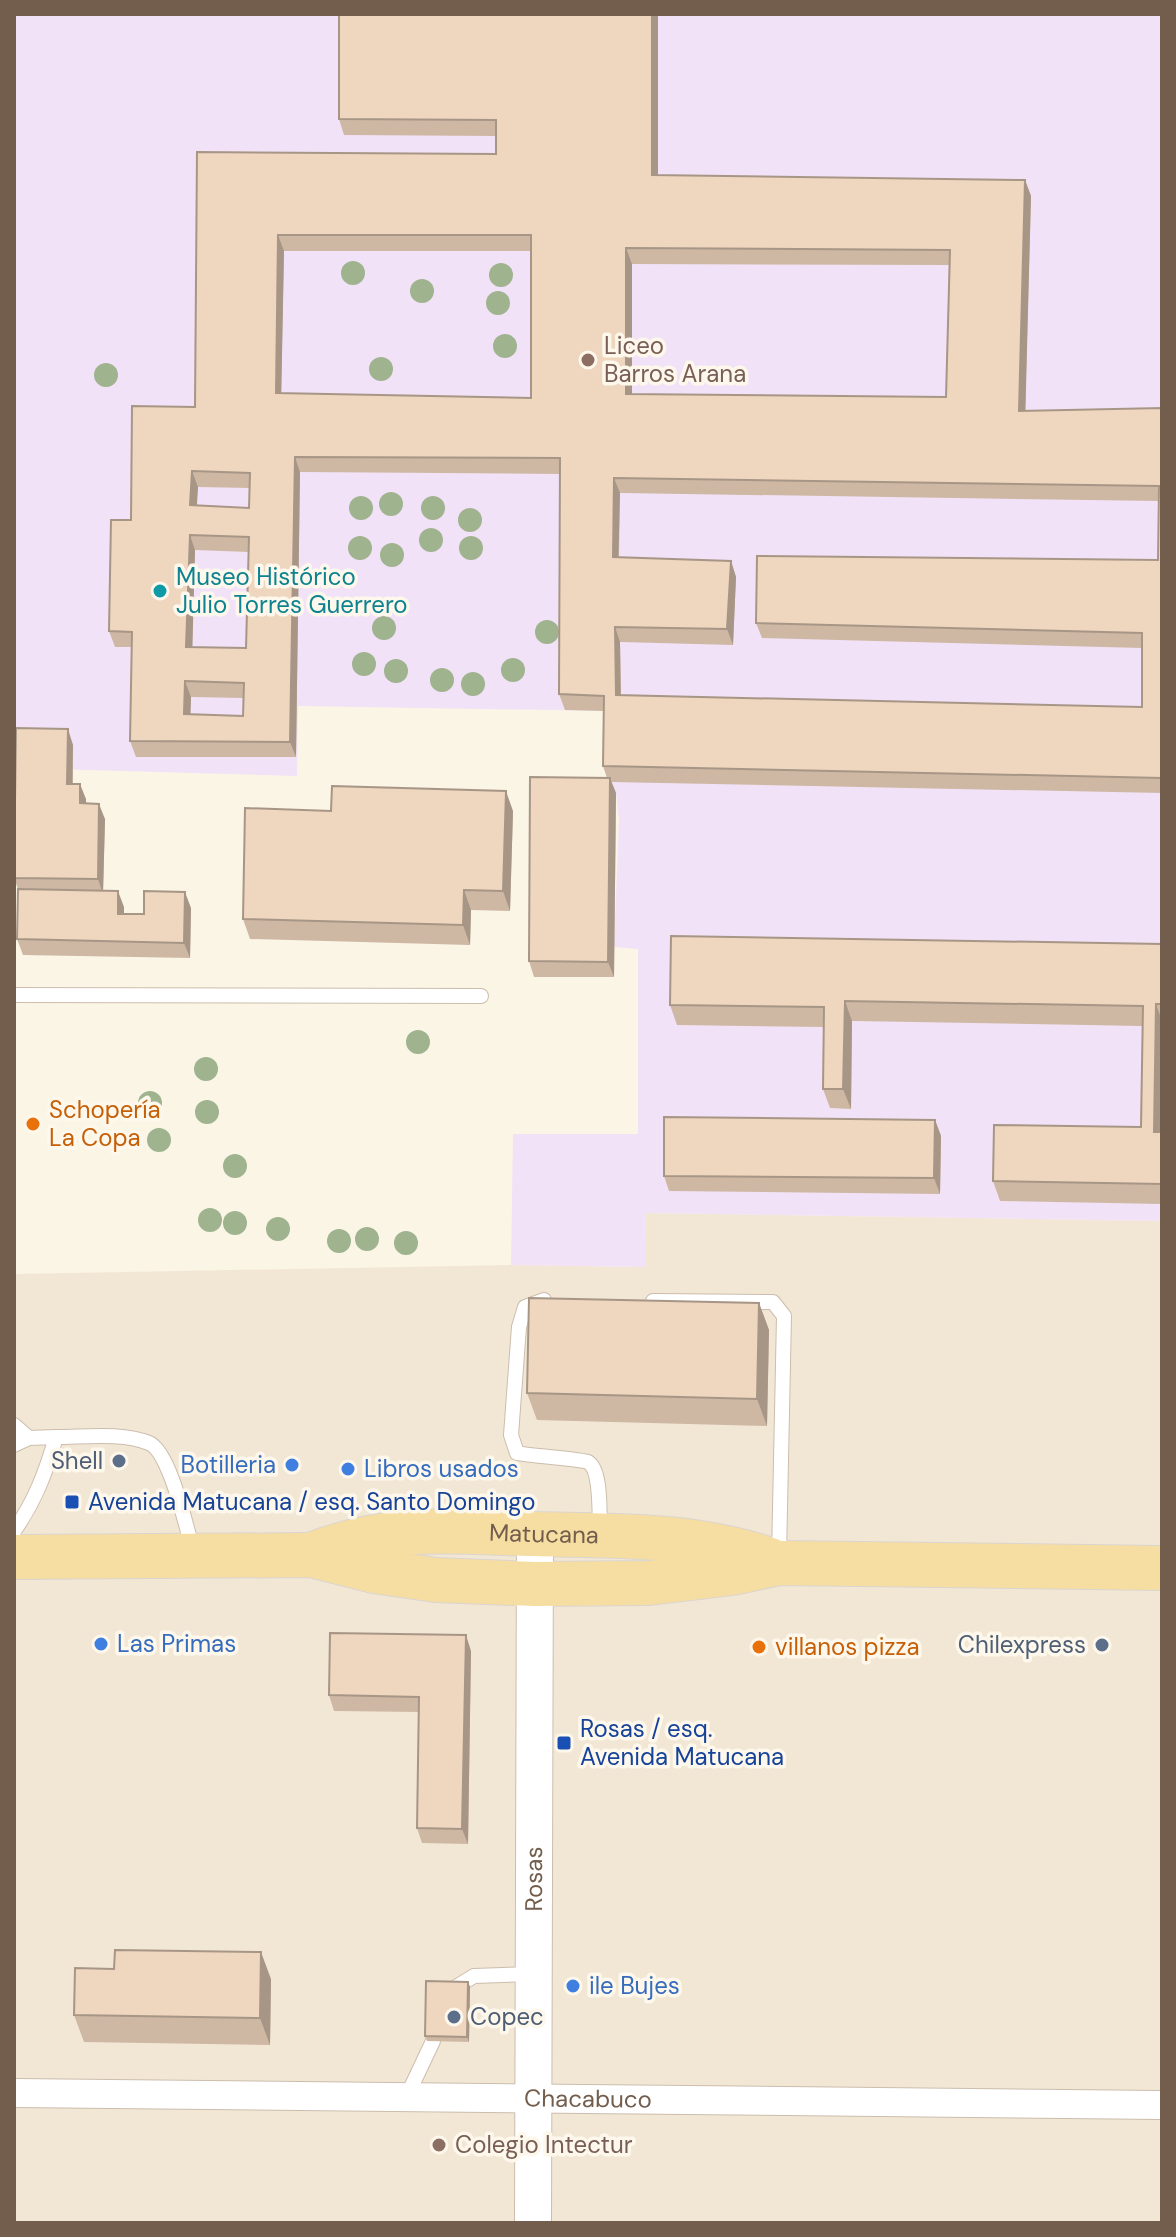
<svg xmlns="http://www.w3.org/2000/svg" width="1176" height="2237" font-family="'DM Sans',sans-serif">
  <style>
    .residential { fill: #f2e7d5 }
    .education { fill: #f2e2f7 }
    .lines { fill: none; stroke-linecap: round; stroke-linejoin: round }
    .service-casing { stroke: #ccbdad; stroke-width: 16 }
    .minor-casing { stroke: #ccbdad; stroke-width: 30 }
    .tertiary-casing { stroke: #ccbdad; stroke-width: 38 }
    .primary-casing { stroke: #dbd5d0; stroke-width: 46 }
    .service { stroke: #fff; stroke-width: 14 }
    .minor { stroke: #fff; stroke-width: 28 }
    .tertiary { stroke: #fff; stroke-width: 36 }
    .primary { stroke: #f6dea2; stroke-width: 44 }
    .tree { fill: #9fb38f }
    .wall { fill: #ceb8a4; fill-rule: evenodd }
    .shaded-wall { fill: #a79686 }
    .building { fill: #efd6bf; stroke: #a79686; stroke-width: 2; fill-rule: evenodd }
    .education-dot { fill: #8d6e63; stroke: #fef8ec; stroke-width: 3 }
    .culture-dot { fill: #0f9aa8; stroke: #fef8ec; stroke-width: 3 }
    .food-dot { fill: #e8710a; stroke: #fef8ec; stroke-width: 3 }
    .service-dot { fill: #5c6f8a; stroke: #fef8ec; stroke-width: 3 }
    .shop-dot { fill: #3f7fe0; stroke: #fef8ec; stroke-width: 3 }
    .transit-dot { fill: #1a4fb4; stroke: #fef8ec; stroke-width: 3 }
    .labels { text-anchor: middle; stroke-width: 7; stroke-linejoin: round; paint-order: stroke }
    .education-label { font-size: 24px; fill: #785e54; stroke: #fef8ec; text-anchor: start }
    .culture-label { font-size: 24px; fill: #0d838f; stroke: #fef8ec; text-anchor: start }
    .food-label { font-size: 24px; fill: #c56008; stroke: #fef8ec; text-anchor: start }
    .service-label { font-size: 24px; fill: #4e5e75; stroke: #fef8ec; text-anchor: end }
    .shop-label { font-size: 24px; fill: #366cbe; stroke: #fef8ec; text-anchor: start }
    .transit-label { font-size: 24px; fill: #164399; stroke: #fef8ec; text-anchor: start }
    .street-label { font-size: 24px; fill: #735d4c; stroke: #fef8ec }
  </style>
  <rect width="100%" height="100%" fill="#fbf5e6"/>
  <path class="residential" d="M646 1213 1162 1221V2223H14V1274L511 1265 644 1267Z"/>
  <path class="education" d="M14 14H1162V1221L646 1213 645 1267 511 1265 513 1134H638V949L614 947 619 820 616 793 609 782 610 711 298 706 297 776 14 768Z"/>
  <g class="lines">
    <g class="service-casing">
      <path id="service" d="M14 995 481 996
        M544 1300 525 1307 519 1327 511 1435 517 1453C531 1456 580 1459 588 1462 602 1470 599 1516 600 1531
        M653 1301 773 1302 784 1316 779 1557
        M14 1425 29 1438
        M14 1445 29 1438 56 1437
        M14 1531C35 1501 46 1472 56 1437 85 1437 122 1432 149 1443 170 1452 186 1527 193 1550
        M456 1987 474 1976 533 1974
        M407 2096 433 2041"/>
    </g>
    <g class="minor-casing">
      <g id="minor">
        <path id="s1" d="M14 2093 1162 2105"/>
      </g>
    </g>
    <g class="tertiary-casing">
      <g id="tertiary">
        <path id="s2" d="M533 2223 535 1534"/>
      </g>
    </g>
    <g class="primary-casing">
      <g id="primary">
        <path id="s3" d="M311 1555C391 1523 451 1532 534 1534 614 1536 693 1533 770 1560"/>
        <path d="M14 1557 311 1555 374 1571 436 1580 535 1584 649 1583 732 1573 779 1563 1162 1568"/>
      </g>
    </g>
    <use href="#service" class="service"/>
    <use href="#minor" class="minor"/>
    <use href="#tertiary" class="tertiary"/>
    <use href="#primary" class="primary"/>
  </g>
  <g class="tree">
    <circle cx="353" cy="273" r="12"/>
    <circle cx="501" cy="275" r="12"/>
    <circle cx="422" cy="291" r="12"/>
    <circle cx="498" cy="303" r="12"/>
    <circle cx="505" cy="346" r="12"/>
    <circle cx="381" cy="369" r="12"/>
    <circle cx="106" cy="375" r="12"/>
    <circle cx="391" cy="504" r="12"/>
    <circle cx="361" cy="508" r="12"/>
    <circle cx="433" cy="508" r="12"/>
    <circle cx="470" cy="520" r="12"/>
    <circle cx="431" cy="540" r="12"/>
    <circle cx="360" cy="548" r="12"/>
    <circle cx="471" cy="548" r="12"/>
    <circle cx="392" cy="555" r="12"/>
    <circle cx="384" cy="628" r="12"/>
    <circle cx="547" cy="632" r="12"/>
    <circle cx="364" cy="664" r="12"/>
    <circle cx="513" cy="670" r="12"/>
    <circle cx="396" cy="671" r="12"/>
    <circle cx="442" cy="680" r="12"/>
    <circle cx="473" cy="684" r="12"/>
    <circle cx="418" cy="1042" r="12"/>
    <circle cx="206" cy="1069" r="12"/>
    <circle cx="150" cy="1103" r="12"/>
    <circle cx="207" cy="1112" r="12"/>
    <circle cx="159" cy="1140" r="12"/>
    <circle cx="235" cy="1166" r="12"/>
    <circle cx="210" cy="1220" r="12"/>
    <circle cx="235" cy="1223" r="12"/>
    <circle cx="278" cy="1229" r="12"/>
    <circle cx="367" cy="1239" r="12"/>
    <circle cx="339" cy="1241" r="12"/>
    <circle cx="406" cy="1243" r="12"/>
  </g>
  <path class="wall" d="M658 16V175L1025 180 1031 196 1025 411 1162 408V793L611 782 616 793 614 977H534L529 961 607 778 603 766 604 711 565 710 559 694 560 474 300 472 296 757H136L130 741 132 647H115L109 631 131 520 195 407 197 152 496 154V136L344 135 339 119ZM284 251H531V398L281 394ZM632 264 949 265 946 397 632 394ZM198 487 250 488 249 508 196 506ZM620 493 1159 501 1158 560 756 623 762 638 1142 648V707L621 695 620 642 733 645 736 577 731 561 619 558ZM195 550 249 552 246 648 192 647ZM191 697 244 698 243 716 190 715Z
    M73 745V784L86 799V804L105 819 103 891 124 907V914H144L191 908 190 958 23 955 17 939 18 889 14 878Z
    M331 811H513L510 911 471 910 470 945 250 939 243 919Z
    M1162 944V1204L1000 1201 993 1181 1141 1127 1142 1026 852 1021 851 1109 830 1108 823 1089 824 1027 677 1025 670 1005Z
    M935 1120 941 1136 940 1194 669 1191 664 1176Z
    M759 1303 769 1330 767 1426 537 1420 527 1393Z
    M471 1651 468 1844 422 1843 417 1828 419 1712 334 1711 329 1695Z
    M271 1979 270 2045 84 2042 74 2015Z
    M468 1982 470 1987 469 2042 427 2041 425 2036Z"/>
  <path class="shaded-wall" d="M652 14H657L658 16V190L652 175Z
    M1025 180 1031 196 1025 427 1019 411Z
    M278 235 284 251 281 409 276 393Z
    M626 248 632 264V410L626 394Z
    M295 457 300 472 296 757 290 742Z
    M192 471 198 487 196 521 190 505Z
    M614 478 620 493 618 573 613 557Z
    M190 535 195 550 192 662 186 647Z
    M731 561 736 577 733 645 727 629Z
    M615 627 620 642 621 711 616 695Z
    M185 681 191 697 190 730 184 714Z
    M68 729 73 745 72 800 67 784Z
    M610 778 616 793 614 977 608 962Z
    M80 784 86 799V819L80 803Z
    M506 791 513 811 510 911 503 891Z
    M99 804 105 819 103 894 98 879Z
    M464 890 471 910 470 945 463 925Z
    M118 891 124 907V929L118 914Z
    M185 892 191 908 190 958 184 943Z
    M845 1001 852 1021 851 1109 843 1089Z
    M1156 1004 1162 1021 1161 1152 1154 1132Z
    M935 1120 941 1136 940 1194 934 1178Z
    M759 1303 769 1330 767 1426 757 1399Z
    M466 1635 471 1651 468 1844 462 1829Z
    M261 1952 271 1979 270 2045 260 2018Z
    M468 1982 470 1987 469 2042 467 2037Z"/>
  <path class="building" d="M339 14H652V175L1025 180 1019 411 1162 408V778L603 766 604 696 559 694 560 458 295 457 290 742 130 741 132 632 109 631 111 520H131L132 406 195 407 197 152 496 154V120L339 119ZM278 235H531V398L276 393ZM626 248 950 250 946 397 626 394ZM192 471 250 473 249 508 190 505ZM614 478 1159 486 1158 560 757 556 756 623 1142 633V707L616 695 615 627 727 629 731 561 613 557ZM190 535 249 537 246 648 186 647ZM185 681 244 683 243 716 184 714Z
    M16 728 68 729 67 784H80V803L99 804 98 879 14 878Z
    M530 777 610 778 608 962 529 961Z
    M332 786 506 791 503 891 464 890 463 925 243 919 245 808 331 811Z
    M18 889 118 891V914H144V891L185 892 184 943 17 939Z
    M671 936 1162 944V1004H1156L1154 1132H1162V1184L993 1181 994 1125 1141 1127 1143 1006 845 1001 843 1089H823L824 1007 670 1005Z
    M664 1117 935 1120 934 1178 664 1176Z
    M529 1298 759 1303 757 1399 527 1393Z
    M330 1633 466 1635 462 1829 417 1828 419 1697 329 1695Z
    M115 1950 261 1952 260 2018 74 2015 75 1968 114 1969Z
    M426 1981 468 1982 467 2037 425 2036Z"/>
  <g class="education-dot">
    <circle cx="588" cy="360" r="8"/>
    <circle cx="439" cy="2145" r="8"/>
  </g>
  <circle class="culture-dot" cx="160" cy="591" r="8"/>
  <g class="food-dot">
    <circle cx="33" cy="1124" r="8"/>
    <circle cx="759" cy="1647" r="8"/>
  </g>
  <g class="service-dot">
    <circle cx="119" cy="1461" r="8"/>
    <circle cx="1102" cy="1645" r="8"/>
    <circle cx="454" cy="2017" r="8"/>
  </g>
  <g class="shop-dot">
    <circle cx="292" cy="1465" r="8"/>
    <circle cx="348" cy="1469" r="8"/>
    <circle cx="101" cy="1644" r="8"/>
    <circle cx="573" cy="1986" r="8"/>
  </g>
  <g class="transit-dot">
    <rect x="64" y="1494" width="16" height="16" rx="4"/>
    <rect x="556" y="1735" width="16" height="16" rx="4"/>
  </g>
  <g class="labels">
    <g class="education-label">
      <text x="604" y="354">Liceo<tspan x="604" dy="28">Barros Arana</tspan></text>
      <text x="455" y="2153">Colegio Intectur</text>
    </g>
    <g class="culture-label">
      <text x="176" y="585">Museo Histórico<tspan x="176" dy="28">Julio Torres Guerrero</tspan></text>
    </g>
    <g class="food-label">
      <text x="49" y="1118">Schopería<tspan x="49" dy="28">La Copa</tspan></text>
      <text x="775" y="1655">villanos pizza</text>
    </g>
    <g class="service-label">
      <text x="103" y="1469">Shell</text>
      <text x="1086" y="1653">Chilexpress</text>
      <text x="470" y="2025" text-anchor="start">Copec</text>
    </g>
    <g class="shop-label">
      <text x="276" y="1473" text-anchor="end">Botilleria</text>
      <text x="364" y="1477">Libros usados</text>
      <text x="117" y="1652">Las Primas</text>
      <text x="589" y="1994">ile Bujes</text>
    </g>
    <g class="transit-label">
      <text x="88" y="1510">Avenida Matucana / esq. Santo Domingo</text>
      <text x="580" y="1737">Rosas / esq.<tspan x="580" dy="28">Avenida Matucana</tspan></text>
    </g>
    <g class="street-label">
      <text dy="8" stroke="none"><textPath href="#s3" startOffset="236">Matucana</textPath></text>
      <text dy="8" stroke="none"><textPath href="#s2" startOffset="344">Rosas</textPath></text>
      <text dy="8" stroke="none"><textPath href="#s1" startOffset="574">Chacabuco</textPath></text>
    </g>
  </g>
  <rect width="1176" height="2237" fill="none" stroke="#735d4c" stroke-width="32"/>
</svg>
